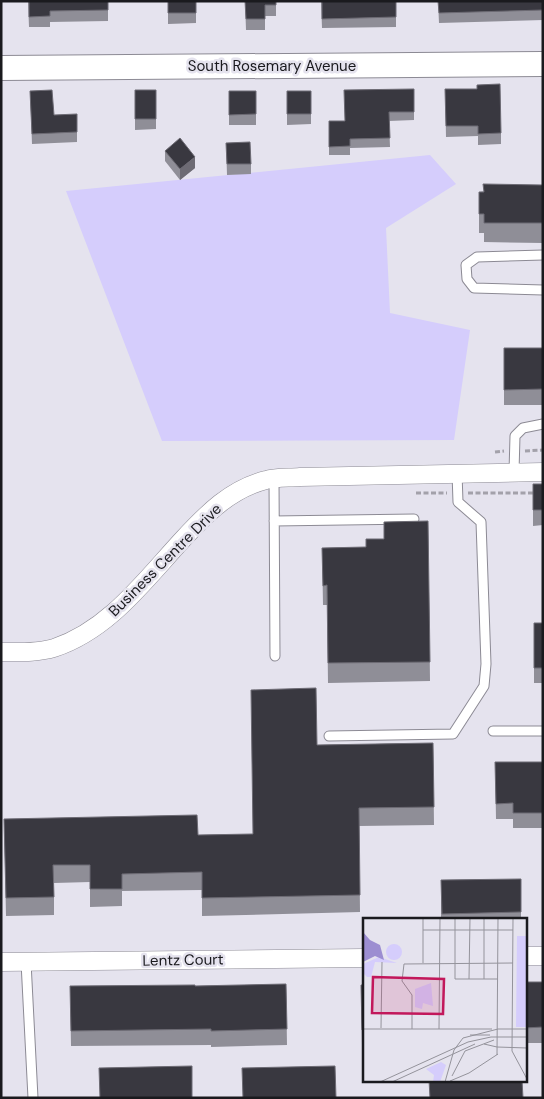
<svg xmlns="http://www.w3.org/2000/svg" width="544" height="1099" font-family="'DM Sans',sans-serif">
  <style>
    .green { fill: #d5cdfc }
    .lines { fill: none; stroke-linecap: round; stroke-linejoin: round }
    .lane-casing { stroke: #8c8a94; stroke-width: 11 }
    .street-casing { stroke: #8c8a94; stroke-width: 19 }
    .secondary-casing { stroke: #8c8a94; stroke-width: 26 }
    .path { stroke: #a3a1aa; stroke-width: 3; stroke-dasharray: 5 2.5; stroke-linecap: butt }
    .lane { stroke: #fff; stroke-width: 9 }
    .street { stroke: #fff; stroke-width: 18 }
    .secondary { stroke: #fff; stroke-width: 24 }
    .wall { fill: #8f8e97 }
    .shaded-wall { fill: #6d6b74 }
    .building { fill: #393840; stroke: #6d6b74 }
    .labels { text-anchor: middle; stroke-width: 5; stroke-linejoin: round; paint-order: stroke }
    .street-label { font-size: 15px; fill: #1a1a1e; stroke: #e5e3ee }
    .inset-road { fill: none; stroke: #94939b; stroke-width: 1 }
    .view { fill: #c2185b; fill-opacity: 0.15; stroke: #c2185b; stroke-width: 2.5 }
    .inset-edge { fill: none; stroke: #1a1a1e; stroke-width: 2.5 }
  </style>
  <rect width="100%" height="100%" fill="#e5e3ee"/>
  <path class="green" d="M430 155 456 184 386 228 390 313 470 330 454 440 162 441 66 191Z"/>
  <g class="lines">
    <g class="lane-casing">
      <path id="lane" d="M543 255 477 257 466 265 467 279 474 288 543 290
        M514 472 515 436 523 428 543 424
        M274 479 275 656
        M274 521 414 519
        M493 731H543
        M329 736 453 734 484 686 486 664 481 522 458 502 457 473
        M26 962 33 1098"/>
    </g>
    <g class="street-casing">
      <path id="street" d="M1 652C18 652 38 653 54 648 109 630 145 580 183 539 207 513 231 489 266 480 276 477 289 478 300 477L543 472
        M525 956H543
        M1 962 364 958"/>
    </g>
    <g class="secondary-casing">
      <path id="secondary" d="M1 68 543 64"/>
    </g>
    <path class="path" d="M525 451 543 450
      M495 452 504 451
      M416 493H447
      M468 493H543"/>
    <use href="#lane" class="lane"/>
    <use href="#street" class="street"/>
    <use href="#secondary" class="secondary"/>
  </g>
  <path class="wall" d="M28 1H108V21L50 22V27H29Z
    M168 1H196V23L168 24Z
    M245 1H276V16H265V30H246Z
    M321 1H396V27L322 28Z
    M438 1H543V20L439 23Z
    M414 89V120L389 121 390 147 350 148V155H329V121H345Z
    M445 89 501 133V144L478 145V136L446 137Z
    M135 90H156V129L135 130Z
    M30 91 54 115 77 132V142L32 144Z
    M229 91H256V125H229Z
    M287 91H311V124L287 125Z
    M226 143 251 164V174L227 175Z
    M165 151 195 168 180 180 165 161Z
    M543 185V243L484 242V233H479V192Z
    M504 348H543V405H504Z
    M533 484H543V525L533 526Z
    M428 521 430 681 328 683 327 605H323L322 548 366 547 384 539Z
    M534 623H543V683H534Z
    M433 743 434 825 359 826 360 912 202 916V890L122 891V906L90 907V882L54 883V915L6 916 4 819 198 835 253 834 317 745Z
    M495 762H543V828H513V819H496Z
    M521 879V919H441V880Z
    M525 982H543V1043H525Z
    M286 984 287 1045 211 1047V1045L71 1046 70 986H195Z
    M361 985H364V1045H362Z"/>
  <path class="shaded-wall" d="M195 157V168L180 180V169Z"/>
  <path class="building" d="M29 1H108V10L50 11V16L29 17Z
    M168 1H196V13H168Z
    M245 1H276V5H265V19H246Z
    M322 1H396V17L322 19Z
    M438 1H543V10L439 13Z
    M500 84 501 133 478 134V126H446L445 89H477V85Z
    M414 89V112H389L390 138 350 139V146L329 147V121H345L344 90Z
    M52 90 54 115 77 114V132L32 134 30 91Z
    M135 90H156V119H135Z
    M229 91H256V114L229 115Z
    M287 91H311V114H287Z
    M180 138 195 157 180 169 165 151Z
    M250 142 251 164H227L226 143Z
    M483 184 543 185V223H484V214H479V192H484Z
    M504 348H543V389L504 390Z
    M533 484H543V510H533Z
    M428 521 430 662 328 663 327 585 323 586 322 548 366 547V539H384V522Z
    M534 623H543V668H534Z
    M316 688 317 745 433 743 434 807 359 808 360 895 202 898V872L122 874V889H90V865H53L54 897 6 898 4 819 197 815 198 835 253 834 251 690Z
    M495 762H543V813H513V803L496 804Z
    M521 879V912L442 914 441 880Z
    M525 982H543V1027L525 1028Z
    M286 984 287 1029 211 1031V1029L71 1031 70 986 195 985V986Z
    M361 985H364V1030H362Z
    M192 1066V1098H100L99 1068Z
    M335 1066 336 1098H243L242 1068Z
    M429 1080H522L523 1098H430Z"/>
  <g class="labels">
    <g class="street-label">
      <text x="272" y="71">South Rosemary Avenue</text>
      <text transform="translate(165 560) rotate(-45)" y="5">Business Centre Drive</text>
      <text transform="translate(183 960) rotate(-1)" y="5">Lentz Court</text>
    </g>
  </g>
  <g transform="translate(363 918)">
    <rect width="164" height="164" fill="#e5e3ee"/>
    <path d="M154 18H164V109H153ZM23 34a8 8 0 1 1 16 0a8 8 0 1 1-16 0ZM16 39 34 45 12 44 8 59H4L0 55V46ZM68 65 70 88 60 85 59 91 52 89V71ZM78 144 83 147 77 164H70L71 157 63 151Z" fill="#d5cdfc"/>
    <path d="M0 14 7 22 17 27 21 42 12 38 0 44Z" fill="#9c8ed1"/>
    <path class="inset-road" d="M92 0V61H135M150 0 149 133 164 161M60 12H150M60 45V0M106 61 107 0M121 61V0M18 110 19 44M0 111H129M49 111V77L39 63 41 46 150 45M76 111 77 0M107 117H127M121 126 134 129 164 130M134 137 135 0M89 158 102 133 131 122M87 163 106 155 135 136M17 164 105 124 128 119H164M29 164 112 126M82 164 91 132 100 120 135 111H164"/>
    <path class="view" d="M10 59 81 61 80 96 9 95Z"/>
    <rect width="164" height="164" class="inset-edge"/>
  </g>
  <rect width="544" height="1099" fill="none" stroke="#1a1a1e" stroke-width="5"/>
</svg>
